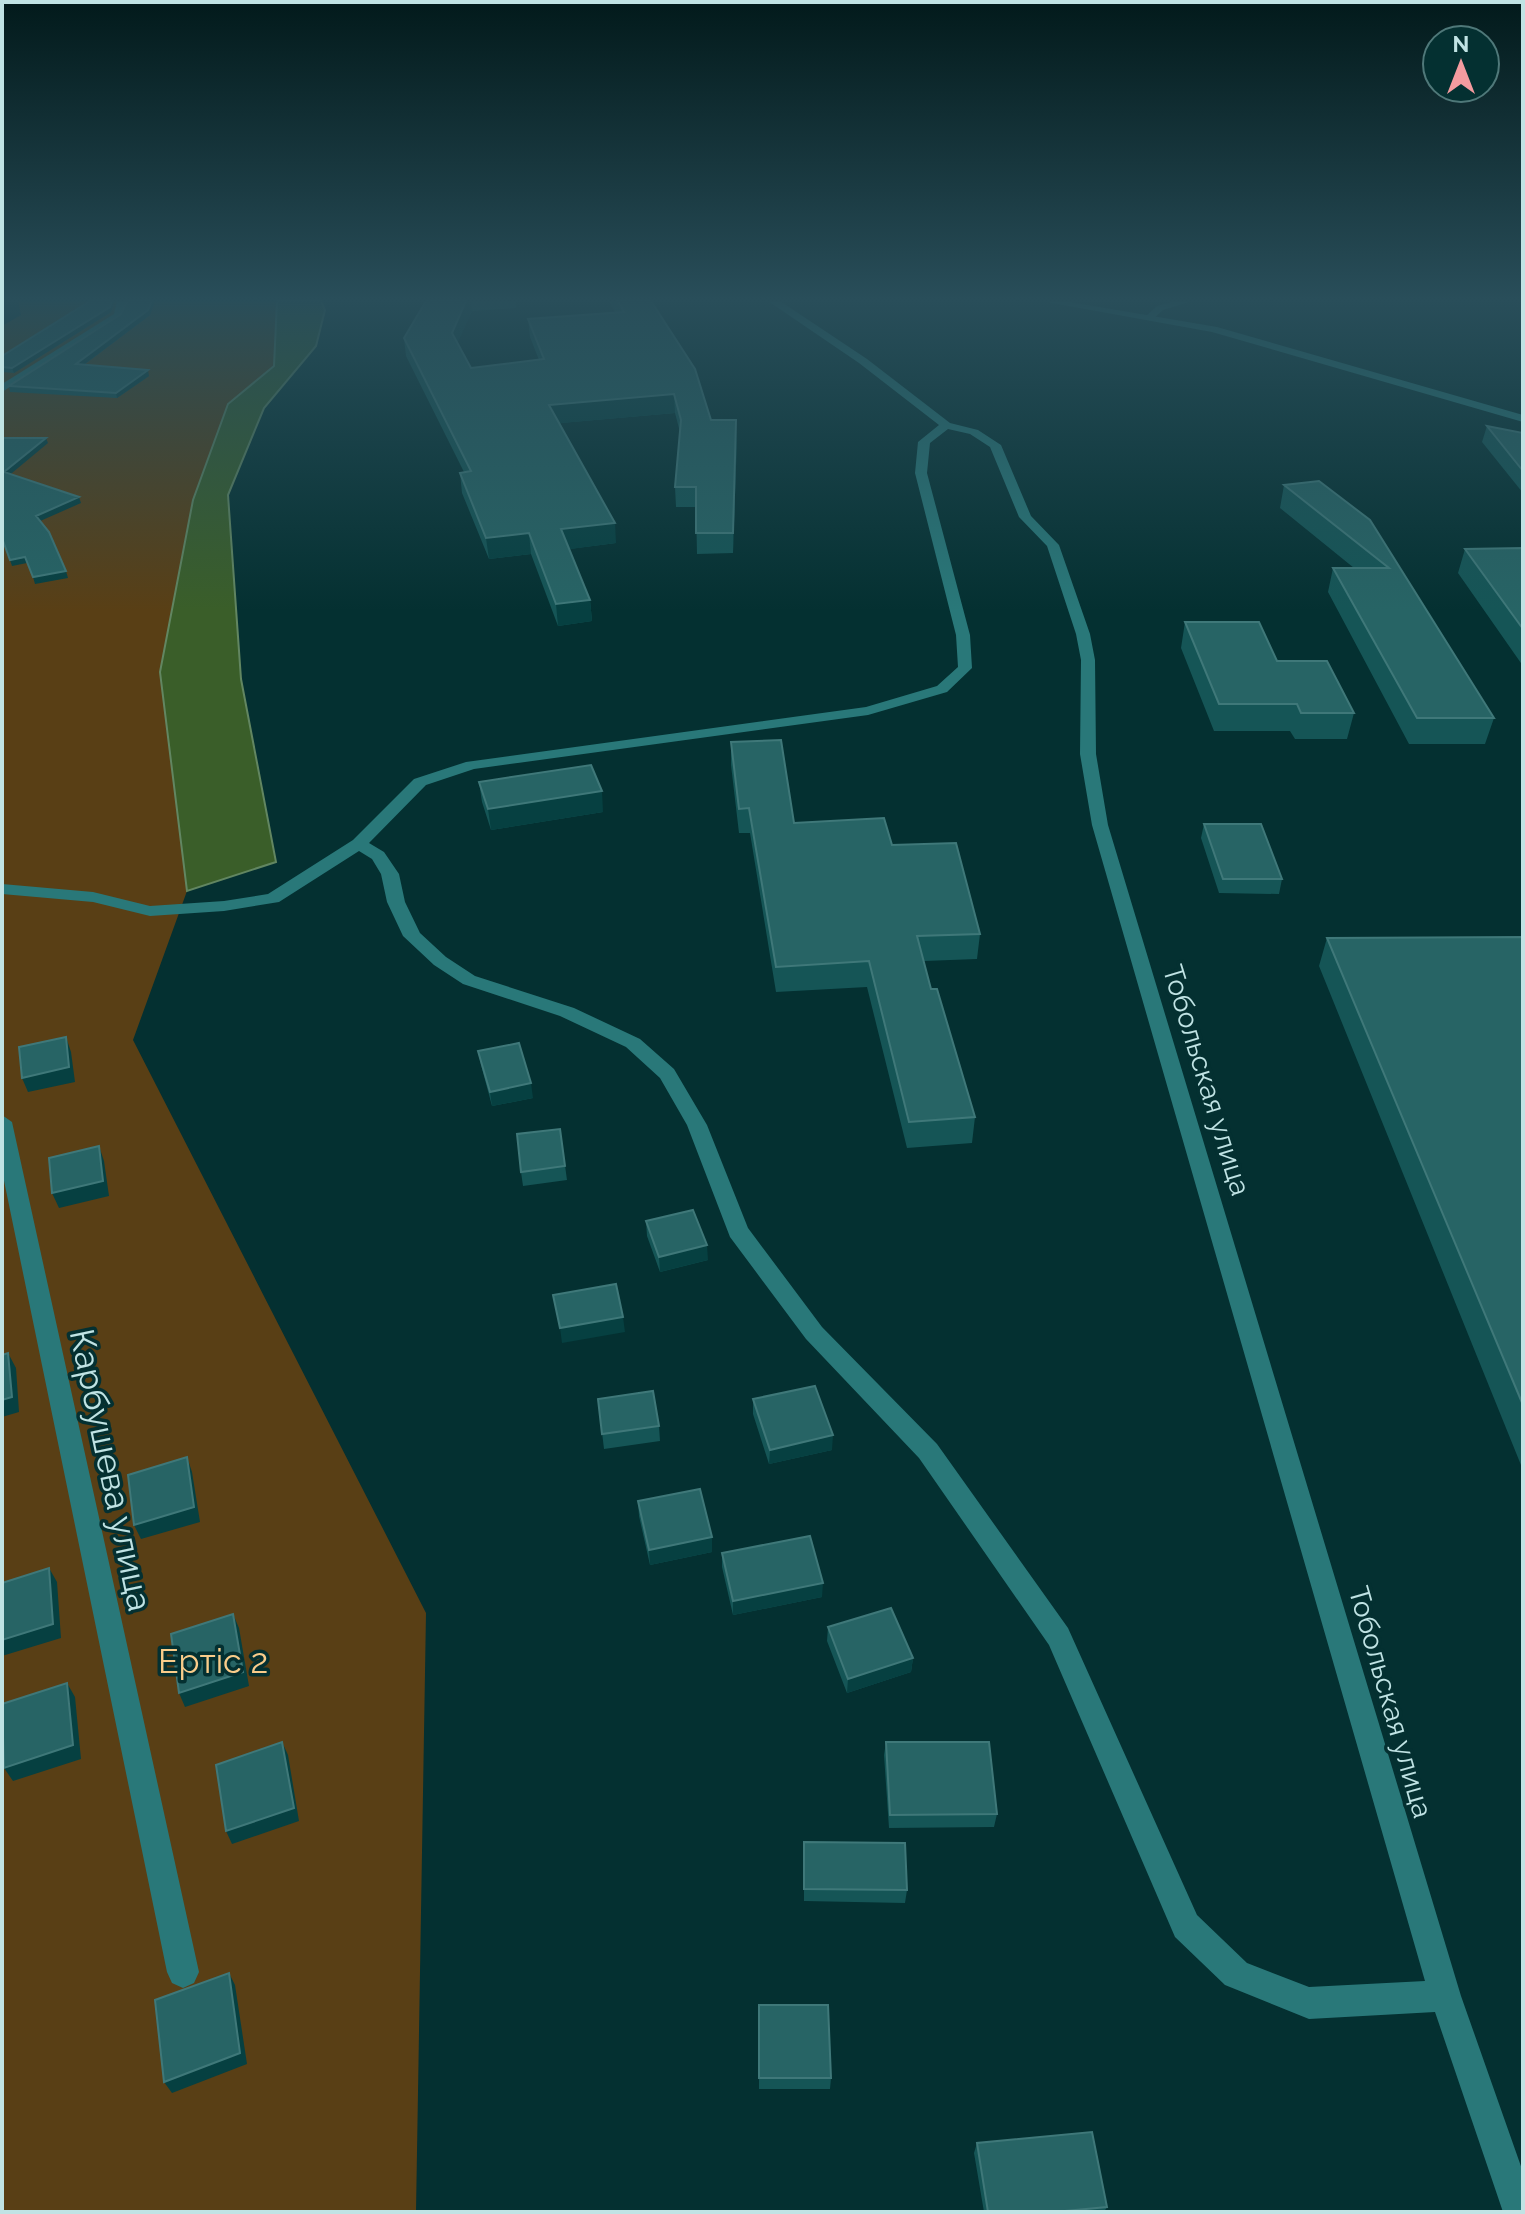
<svg xmlns="http://www.w3.org/2000/svg" width="1525" height="2214" font-family="Raleway,sans-serif">
  <style>
    .green { fill: #593f15 }
    .water { fill: #3a5e29; stroke: #628661; stroke-width: 2 }
    .lines { fill: none; stroke-linecap: round; stroke-linejoin: round }
    .street { fill: #297879; fill-rule: evenodd }
    .secondary { fill: #297879; fill-rule: evenodd }
    .wall { fill: #155556 }
    .shaded-wall { fill: #064041 }
    .building { fill: #276465; stroke: #3f7879; stroke-width: 2 }
    .labels { text-anchor: middle; stroke-width: 7; stroke-linejoin: round; paint-order: stroke }
    .street-label { font-size: 28px; fill: #c0e3e4; stroke: #043031 }
    .near-street-label { font-size: 34px; fill: #c0e3e4; stroke: #043031 }
    .near-park-label { font-size: 34px; fill: #f9cc8a; stroke: #043031 }
  </style>
  <rect width="100%" height="100%" fill="#043031"/>
  <path class="green" d="M18 301H277L274 366 228 404 193 500 160 672 187 891 133 1040 426 1613 416 2212H2V326L21 315Z"/>
  <path class="water" d="M277 301H321L325 310 316 346 264 408 228 495 241 679 276 862 187 891 160 672 193 500 228 404 274 366Z"/>
  <g class="lines">
    <path class="street" d="M117 301H127L121 317 2 392V384L114 314Z
      M768 301H780L867 359 950 423 978 430 1001 445 1031 516 1059 545 1090 634 1095 660 1096 754 1108 825 1461 1996 1523 2172V2212H1503L1435 2012 1309 2019 1225 1985 1175 1937 1049 1645 919 1458 806 1339 730 1237 687 1125 660 1078 626 1047 560 1016 463 984 434 965 403 936 387 902 381 874 372 859 359 851 279 902 224 911 150 916 93 902 2 894V884L93 892 150 906 224 901 268 894 353 840 414 779 466 762 866 707 937 686 958 667 956 635 915 473 918 442 939 425 859 363ZM948 429 970 434 990 447 1019 517 1047 546 1076 634 1081 660 1080 754 1092 825 1425 1981 1309 1987 1247 1963 1197 1915 1068 1628 937 1444 822 1327 748 1228 707 1125 674 1069 640 1039 574 1008 475 976 446 957 420 933 405 902 399 874 384 852 369 843 426 785 474 769 868 715 947 692 972 668 970 635 927 473 930 443Z
      M1175 301H1192L1163 310 1152 320 1144 318 1157 306Z
      M2 1115 12 1122 199 1972 194 1983 183 1988 172 1983 167 1972 2 1171Z"/>
    <path class="secondary" d="M1041 301H1064L1217 327 1523 415V422L1212 332Z"/>
  </g>
  <path class="wall" d="M90 301H114L111 312 14 373 2 372V356Z
    M426 301H516V308L472 311 457 343 471 368 539 360 530 337 528 319 615 312 609 301H651L711 420 737 439 733 553 697 554 696 507H676L675 487 680 432 675 413 560 423 616 543 569 549 590 600 592 621 558 626 531 554 489 559 462 493 460 473 464 472 406 356 404 338Z
    M121 314 150 315 84 365 149 376 117 398 10 392 9 386Z
    M1487 426 1523 433V493L1482 442Z
    M1284 485 1370 520 1494 718 1485 744H1409L1328 592 1333 568H1354L1280 508Z
    M1523 548V666L1458 573 1465 549Z
    M1185 622 1277 661 1354 713 1347 739H1295L1290 731H1214L1181 648Z
    M731 742 794 823 892 845 980 934 977 959 924 961 931 989 975 1117 972 1143 907 1148 867 987 776 992 750 833H739L731 765Z
    M479 782 603 812 491 830 482 802Z
    M1204 824 1282 879 1279 894 1219 893 1201 838Z
    M1523 937V1470L1319 966 1327 938Z
    M478 1051 533 1098 492 1106 481 1065Z
    M560 1129 567 1180 523 1186 521 1172Z
    M646 1221 708 1260 660 1272 647 1236Z
    M598 1399 659 1426 660 1441 604 1449Z
    M753 1399 832 1450 769 1464 753 1414Z
    M638 1501 712 1552 650 1565 639 1516Z
    M722 1553 822 1597 733 1615 722 1567Z
    M828 1627 913 1658 911 1672 847 1693 827 1641Z
    M886 1742 997 1814 994 1827 889 1828 884 1755Z
    M804 1842 907 1890 905 1903 804 1901Z
    M759 2005 831 2078 830 2089H759Z
    M977 2143 1107 2207 1104 2212H984L974 2153Z"/>
  <path class="shaded-wall" d="M112 301H114L111 312 14 373 12 368Z
    M152 301H155L150 315 78 369 76 364Z
    M466 301H471L472 311 454 351 452 333Z
    M148 370 149 376 117 398 116 393Z
    M674 394 675 413 551 424 549 405Z
    M736 420 737 439 733 553V533Z
    M46 438 48 443 6 478 4 472Z
    M79 497 81 503 38 522 36 516Z
    M615 523 616 543 563 550 561 529Z
    M529 533 531 554 489 559 486 538Z
    M25 557 27 563 12 566 10 560Z
    M66 571 68 578 35 584 33 577Z
    M590 600 592 621 558 626 556 604Z
    M602 791 603 812 491 830 488 809Z
    M66 1037 71 1052 75 1082 28 1092 22 1078Z
    M531 1083 533 1098 492 1106 490 1092Z
    M99 1146 104 1161 109 1196 59 1208 52 1193Z
    M707 1245 708 1260 660 1272 659 1257Z
    M623 1317 625 1332 562 1343 560 1328Z
    M8 1353 16 1368 19 1412 2 1417V1400Z
    M833 1435 832 1450 769 1464 770 1450Z
    M187 1457 192 1472 200 1522 141 1539 134 1525Z
    M712 1537V1552L650 1565 649 1550Z
    M49 1568 57 1582 61 1638 2 1656V1640Z
    M823 1583 822 1597 733 1615V1601Z
    M233 1614 239 1628 249 1686 185 1707 179 1693Z
    M913 1658 911 1672 847 1693 848 1679Z
    M67 1683 75 1697 81 1759 13 1781 4 1768Z
    M282 1742 288 1755 299 1821 232 1844 226 1831Z
    M229 1973 235 1985 247 2064 172 2093 164 2082Z"/>
  <path class="building" d="M90 301H112L110 307 12 368 2 367V356Z
    M127 301H152L148 310 76 364 148 370 116 393 9 386 121 314Z
    M426 301H466L452 333 471 368 544 359 528 319 624 312 618 301H651L695 369 711 420H736L733 533H696V487H675L681 420 674 394 549 405 615 523 561 529 590 600 556 604 529 533 486 538 460 473 471 471 404 338Z
    M1487 426 1523 433V471Z
    M2 438H46L4 472 79 497 36 516 49 532 66 571 33 577 25 557 10 560 2 538Z
    M1319 481 1370 520 1494 718H1417L1333 568H1389L1284 485Z
    M1523 548V629L1465 549Z
    M1185 622H1259L1277 661H1327L1354 713H1301L1297 704H1219Z
    M781 740 794 823 884 818 892 845 956 843 980 934 917 936 931 989H937L975 1117 909 1122 869 961 776 967 749 808 739 809 731 742Z
    M591 765 602 791 488 809 479 782Z
    M1204 824H1261L1282 879H1223Z
    M1523 937V1405L1327 938Z
    M66 1037 69 1067 22 1078 19 1047Z
    M519 1043 531 1083 490 1092 478 1051Z
    M560 1129 565 1166 521 1172 517 1134Z
    M99 1146 103 1181 52 1193 49 1158Z
    M693 1210 707 1245 659 1257 646 1221Z
    M616 1284 623 1317 560 1328 553 1295Z
    M8 1353 12 1397 2 1400V1355Z
    M815 1386 833 1435 770 1450 753 1399Z
    M653 1391 659 1426 602 1434 598 1399Z
    M187 1457 194 1507 134 1525 128 1475Z
    M700 1489 712 1537 649 1550 638 1501Z
    M810 1536 823 1583 733 1601 722 1553Z
    M49 1568 53 1624 2 1640V1583Z
    M891 1608 913 1658 848 1679 828 1627Z
    M233 1614 243 1672 179 1693 171 1634Z
    M67 1683 73 1745 4 1768 2 1704Z
    M282 1742 294 1808 226 1831 216 1765Z
    M886 1742H989L997 1814 890 1815Z
    M804 1842 905 1843 907 1890 804 1889Z
    M229 1973 240 2053 164 2082 155 2000Z
    M759 2005H828L831 2078H759Z
    M1092 2132 1107 2207 1054 2212H988L977 2143Z"/>
  <linearGradient id="sky" x2="0" y2="1"><stop stop-color="#021a1b"/><stop offset="0.49" stop-color="#294e5a"/><stop offset="1" stop-color="#294e5a" stop-opacity="0"/></linearGradient>
  <rect width="1525" height="611" fill="url(#sky)"/>
  <g class="labels">
    <g class="street-label">
      <text transform="translate(1207 1080) rotate(73)" y="10">Тобольская улица</text>
      <text transform="translate(1391 1702) rotate(74)" y="10">Тобольская улица</text>
    </g>
    <g class="near-street-label">
      <text transform="translate(111 1470) rotate(78)" y="12">Карбушева улица</text>
    </g>
    <g class="near-park-label">
      <text x="213" y="1673">Ертіс 2</text>
    </g>
  </g>
  <rect width="1525" height="2214" fill="none" stroke="#c0e3e4" stroke-width="8"/>
  <g transform="translate(1461 64)"><circle r="38" fill="#043031" stroke="#4f7879" stroke-width="2"/>
  <path d="M0-6L14 30L0 20L-14 30Z" fill="#f49b9f"/>
  <text y="-12" font-size="22" font-weight="bold" text-anchor="middle" fill="#c0e3e4">N</text>
  </g>
</svg>
